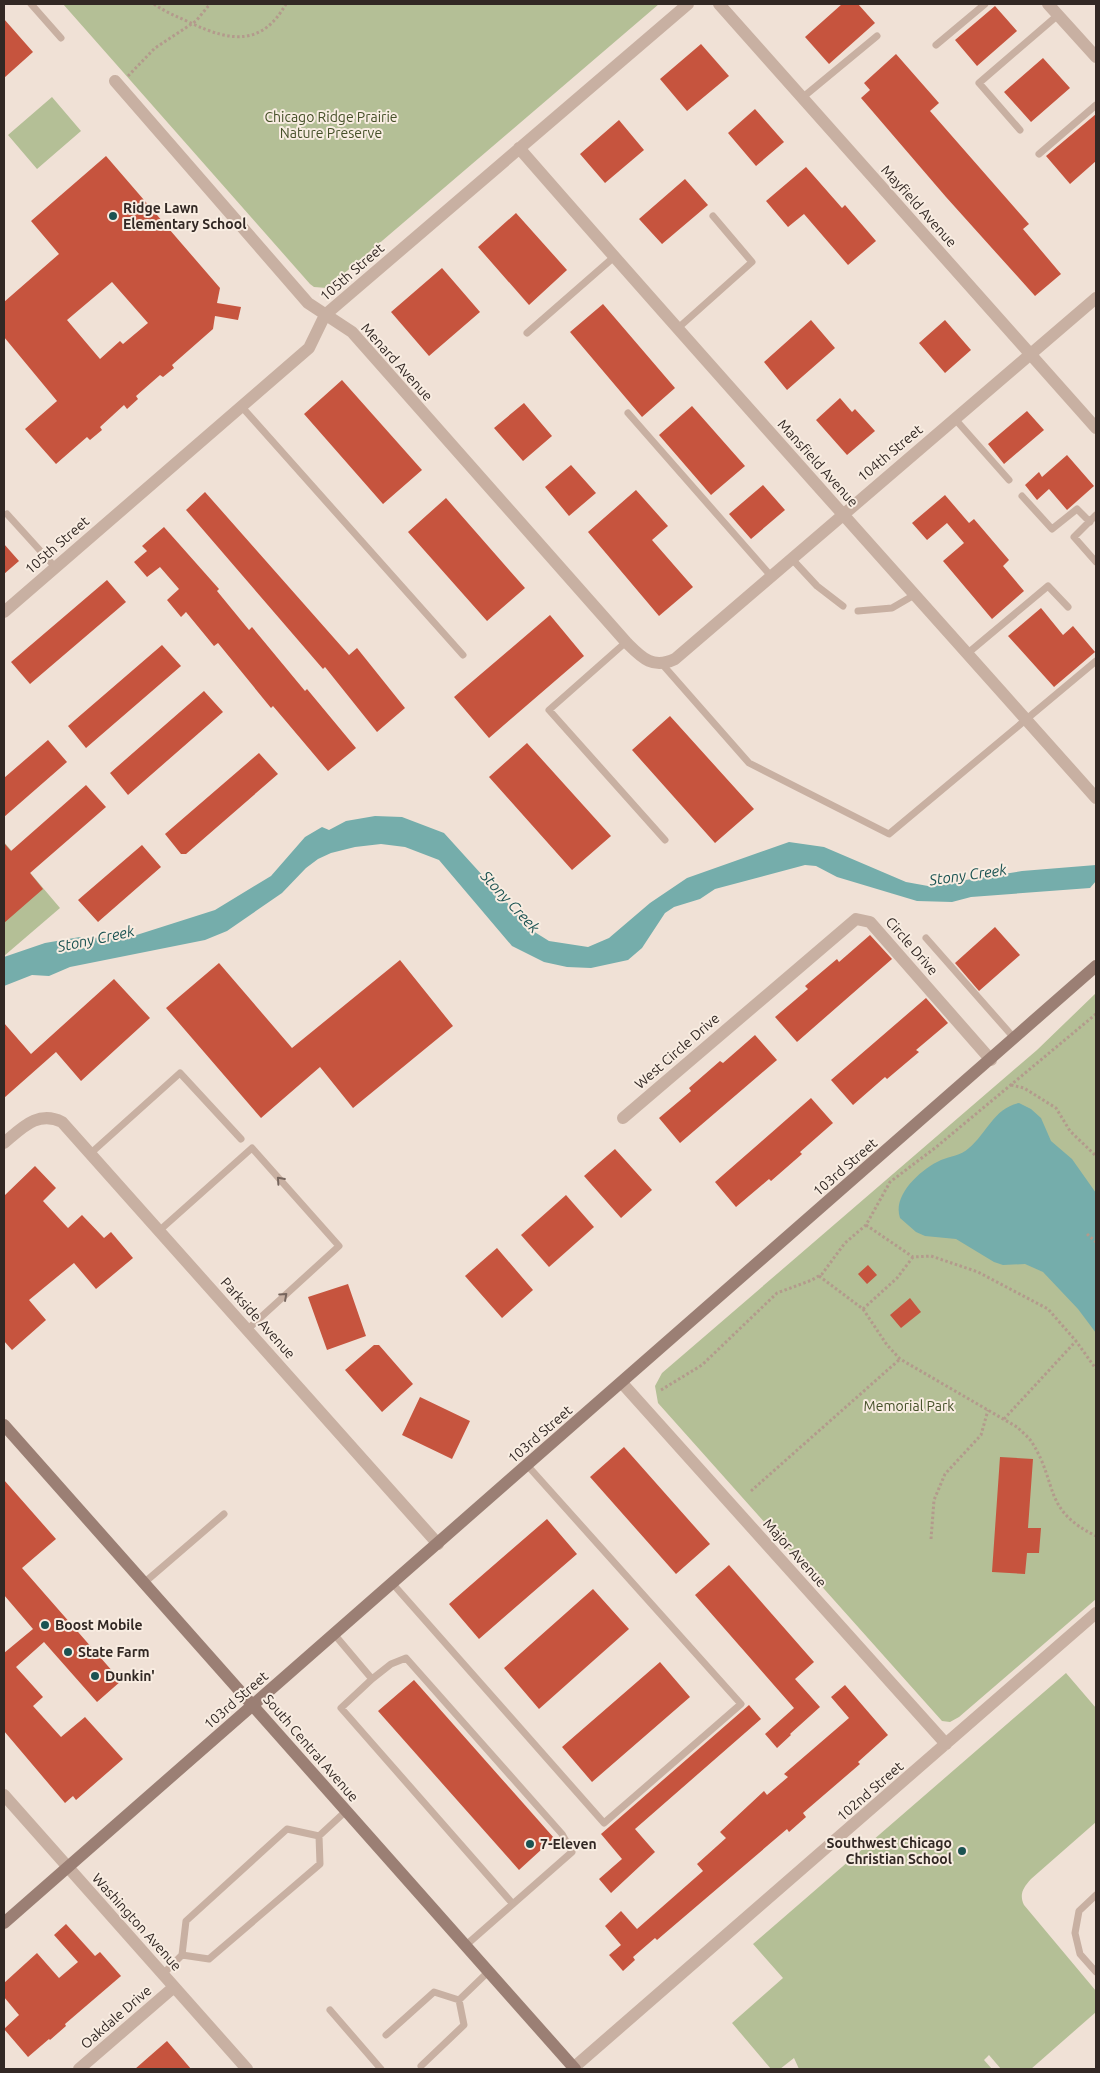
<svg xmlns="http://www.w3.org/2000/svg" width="1100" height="2073" font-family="Ubuntu,sans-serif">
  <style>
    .green { fill: #b4bf96 }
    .water { fill: #75adab }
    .building { fill: #c6543e; fill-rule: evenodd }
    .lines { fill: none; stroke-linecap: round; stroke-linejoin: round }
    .path { stroke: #b39a8c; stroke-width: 3; stroke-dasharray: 2.5 2.5; stroke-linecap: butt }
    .lane { stroke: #c8b0a2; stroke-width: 7 }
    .street { stroke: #c8b0a2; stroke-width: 12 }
    .secondary { stroke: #9b7f74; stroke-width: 12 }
    .oneway { stroke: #76655d }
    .poi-dot { fill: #1b5352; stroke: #f8ece1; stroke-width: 2 }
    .labels { text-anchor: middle; stroke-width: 4; stroke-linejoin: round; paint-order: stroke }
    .park-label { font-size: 14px; fill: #455028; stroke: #f8ece1 }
    .street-label { font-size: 14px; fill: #322824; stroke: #f8ece1 }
    .poi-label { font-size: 14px; font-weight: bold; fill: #322824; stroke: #f8ece1; text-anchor: start }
    .water-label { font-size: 15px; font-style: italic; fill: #1b5352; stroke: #f8ece1 }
  </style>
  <rect width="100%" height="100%" fill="#f0e1d6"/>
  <path class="green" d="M63 4H659L327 288 314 287 310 284Z
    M52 97 81 131 37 169 8 135Z
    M4 842 60 908 4 956Z
    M1096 993V1599L959 1717 950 1722 942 1721 658 1403 655 1386 662 1373 1037 1050Z
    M1066 1673 1096 1708V1822L1031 1879C1023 1888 1019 1894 1024 1905L1096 1991V2012L1031 2069H1001L989 2055 984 2060 992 2069H799L794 2058 780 2069H771L732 2023 783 1978 753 1944Z"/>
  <path class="water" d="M375 816 402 817 444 833 533 931 549 941 588 947 609 938 650 903 687 878 789 842 824 847 906 882 928 886 1022 871 1096 865V881L1090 888 971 897 952 902 917 901 837 877 816 866 805 865 715 889 700 899 674 907 665 913 642 948 628 960 591 968 567 967 544 962 512 946 439 860 405 847 381 844 355 847 331 853 318 859 306 868 282 893 227 931 205 940 70 967 49 976 32 975 4 986V957L45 943 80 937 124 939 215 910 271 876 305 837 322 827 329 830 346 821Z
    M1019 1103 1031 1109 1041 1118 1051 1141 1072 1159 1096 1193V1333L1078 1309 1043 1272 1025 1264 1003 1265 994 1262 956 1239 925 1236 916 1232 900 1218C892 1195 921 1169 941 1160 951 1156 960 1156 969 1148 987 1133 994 1108 1019 1103Z"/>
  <path class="building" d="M842 4H858L875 23 829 64 805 37Z
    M995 6 1017 31 977 66 955 40Z
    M4 19 33 52 4 78Z
    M701 44 729 76 687 111 660 79Z
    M896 54 939 103 930 111 1029 224 1023 229 1061 274 1035 296 946 197 861 98 870 90 864 83Z
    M1043 58 1070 88 1031 122 1004 92Z
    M755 109 784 142 756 166 728 133Z
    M1096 114V161L1070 184 1046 156Z
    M619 120 644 150 605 183 580 154Z
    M106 156 220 288 217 303 241 307 238 320 215 316 213 329 172 365 174 368 163 377 160 375 136 396 138 399 127 409 124 405 100 427 102 430 90 440 87 437 56 464 25 429 57 401 4 337V302L59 254 31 221ZM112 282 148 323 123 344 120 341 100 359 67 320Z
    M806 167 842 208 845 205 876 241 848 265 804 214 788 227 766 201Z
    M685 179 708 205 662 244 639 219Z
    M516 213 567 270 529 305 478 247Z
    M442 268 480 312 429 356 391 312Z
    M603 304 675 388 642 417 570 332Z
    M811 320 835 348 787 390 764 362Z
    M945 320 971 350 945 373 919 343Z
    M342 380 422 470 383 504 304 414Z
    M840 398 852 412 855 409 875 431 847 455 816 420Z
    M524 403 552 436 523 461 494 428Z
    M692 406 745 466 711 495 659 435Z
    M1027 411 1044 430 1004 464 988 444Z
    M1067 455 1094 486 1067 510 1049 489 1037 500 1025 485 1039 472 1042 477Z
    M571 465 596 493 569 516 545 487Z
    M763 485 785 510 751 539 729 514Z
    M636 490 668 526 652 540 693 587 659 616 588 532Z
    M205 492 349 655 357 648 405 708 377 732 325 667 323 669 186 510Z
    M945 495 969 523 974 519 1009 560 1003 566 1024 591 992 619 943 561 964 543 947 523 927 540 912 523Z
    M446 498 525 588 487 621 408 532Z
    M164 527 219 589 217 591 249 630 252 627 305 691 307 689 356 748 328 771 273 706 271 708 218 643 214 646 186 612 181 617 167 600 179 589 160 567 147 577 134 562 147 551 142 546Z
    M4 544 19 561 4 574Z
    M107 580 126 602 30 684 11 662Z
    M1041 608 1063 635 1073 626 1095 652 1054 687 1008 636Z
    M550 615 584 656 489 738 454 697Z
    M162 645 181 666 86 748 68 726Z
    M204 691 223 712 128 795 110 773Z
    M670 716 754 809 715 843 632 750Z
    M48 740 67 762 4 817V778Z
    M527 743 611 836 572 870 489 777Z
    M259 753 278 774 186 854H181L165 834Z
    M86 785 106 807 30 873 43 889 4 923V843L11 851Z
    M142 845 161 867 98 922 78 900Z
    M995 927 1020 955 979 991 955 963Z
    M870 935 892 959 797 1042 775 1017 808 989 805 986 837 959 839 962Z
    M400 960 453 1026 353 1108 320 1067 261 1118 166 1008 219 963 292 1048Z
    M114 979 150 1018 81 1081 56 1052 4 1098V1023L31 1054Z
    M926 998 948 1023 916 1050 919 1052 887 1079 885 1077 853 1105 831 1080Z
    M755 1035 777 1060 680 1143 659 1118 691 1091 689 1088 720 1061 723 1063Z
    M811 1098 833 1123 800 1152 802 1154 771 1181 769 1179 736 1207 715 1182Z
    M615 1149 652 1190 621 1218 584 1176Z
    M35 1166 56 1188 43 1201 68 1228 82 1215 104 1238 111 1232 133 1258 96 1289 74 1263 29 1300 46 1320 12 1350 4 1341V1196Z
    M566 1195 594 1227 549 1267 521 1235Z
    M497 1248 533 1290 502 1318 465 1276Z
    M868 1265 877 1275 867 1284 858 1274Z
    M348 1284 366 1336 327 1350 308 1297Z
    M910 1298 921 1312 901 1328 890 1315Z
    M374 1345H379L413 1384 382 1412 345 1370Z
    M420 1397 470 1421 452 1459 402 1435Z
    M624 1447 710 1544 676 1574 590 1477Z
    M1000 1457 1033 1459 1028 1528H1041L1039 1553H1027L1025 1574 992 1572Z
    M4 1480 56 1539 22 1568 121 1681 97 1702 44 1642 16 1667 43 1697 33 1706 61 1737 85 1717 123 1759 76 1800 73 1796 65 1803 4 1731V1653L33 1629 4 1595Z
    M547 1519 577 1554 479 1639 449 1604Z
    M729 1565 814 1662 795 1679 820 1707 790 1734 791 1735 777 1748 765 1734 794 1708 695 1595Z
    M593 1589 629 1629 539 1709 504 1668Z
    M660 1662 690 1697 592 1782 562 1747Z
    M414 1680 554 1838 519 1870 378 1711Z
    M845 1685 888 1735 858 1762 860 1764 803 1813 806 1817 789 1832 787 1829 657 1940 655 1938 633 1957 635 1960 623 1971 609 1955 621 1945 605 1926 621 1911 637 1929 703 1871 697 1864 726 1838 720 1832 764 1791 767 1795 788 1777 784 1774 849 1718 831 1697Z
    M749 1705 761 1719 635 1829 655 1852 611 1893 599 1879 622 1859 601 1834Z
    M66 1924 95 1956 100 1952 121 1976 65 2024 66 2026 50 2040 49 2039 28 2057 4 2029 19 2015 4 1997V1983L37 1953 59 1978 78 1962 54 1935Z
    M167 2041 191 2069H135Z"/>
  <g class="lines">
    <path class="path" d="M154 4C165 12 178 17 191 23 231 42 262 46 286 4
      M128 76 155 48 196 21 210 4
      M1011 1085 1024 1088 1056 1108 1070 1131 1096 1156
      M866 1225 913 1257 931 1256 978 1272 1048 1309 1076 1341 1096 1369
      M1087 1234 1096 1242
      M819 1276 863 1309 887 1345 900 1359 1017 1427C1022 1432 1029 1437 1033 1444 1058 1485 1043 1510 1096 1536
      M863 1309 897 1278 913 1257
      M661 1390 702 1365 777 1293 812 1280 822 1274 845 1243 866 1225 890 1182 935 1148 1096 1014
      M1004 1419 1076 1341
      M751 1491 900 1359
      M931 1539 934 1500 945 1474 981 1435 988 1410"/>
    <path class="lane" d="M31 4 61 38
      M936 45 985 4
      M802 98 877 36
      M1020 130 979 83 1058 15
      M1039 154 1096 105
      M677 329 752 262 713 216
      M527 333 614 257
      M241 406 463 655
      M628 413 771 576
      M955 419 1009 480
      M1022 496 1052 529 1077 509 1090 522
      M7 514 55 567
      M1096 515 1074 537 1096 562
      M791 558 817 586 843 606
      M858 611 892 608 916 594
      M626 642 549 710 665 840
      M968 653 1048 586 1068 607
      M662 664 749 763 889 834 1096 661
      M926 938 1015 1039
      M91 1153 180 1073 241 1139
      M160 1230 252 1148 339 1246 248 1329
      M145 1582 224 1514
      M392 1583 604 1823 741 1704 527 1465
      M334 1634 372 1679 391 1664 406 1658 562 1834 572 1852 465 1946
      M372 1679 341 1708 513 1904
      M1096 1895 1079 1911 1075 1933 1080 1954 1096 1972
      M182 1955 209 1959 320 1864 319 1836
      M163 1974 182 1955 186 1921 287 1829 319 1836 346 1811
      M330 2010 381 2069
      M386 2035 434 1992 459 2000 488 1972
      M421 2066 464 2025 459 2000"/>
    <path class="street" d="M719 4 1096 428
      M1048 4 1096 57
      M115 81 308 303 352 332 626 642C641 657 652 670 675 659L1096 298
      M519 148C709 366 903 581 1096 798
      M4 612 309 348 325 315 688 4
      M623 1118 856 919 870 922 991 1060
      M4 1143C22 1128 38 1110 62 1122L438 1544
      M622 1383 946 1744
      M4 1795 247 2069
      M79 2069 174 1987
      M572 2069 1096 1613"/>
    <path class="secondary" d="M4 1425 575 2069
      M4 1923 1096 966"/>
  </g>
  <defs><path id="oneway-chevron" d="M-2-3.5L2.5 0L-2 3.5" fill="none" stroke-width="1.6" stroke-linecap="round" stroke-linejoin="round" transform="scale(1.25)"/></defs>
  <g class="oneway">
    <use href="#oneway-chevron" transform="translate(280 1180) rotate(-132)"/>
    <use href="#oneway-chevron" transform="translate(284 1296) rotate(-42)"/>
  </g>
  <g class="poi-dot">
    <circle cx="113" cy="216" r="5"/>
    <circle cx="45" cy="1625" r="5"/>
    <circle cx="68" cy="1652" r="5"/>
    <circle cx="95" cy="1676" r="5"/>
    <circle cx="530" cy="1844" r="5"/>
    <circle cx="962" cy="1851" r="5"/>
  </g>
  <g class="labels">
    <g class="park-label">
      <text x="331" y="122">Chicago Ridge Prairie<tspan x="331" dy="16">Nature Preserve</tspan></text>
      <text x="909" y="1411">Memorial Park</text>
    </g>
    <g class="street-label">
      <text transform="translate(919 206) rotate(48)" y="5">Mayfield Avenue</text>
      <text transform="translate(352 272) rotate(-41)" y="5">105th Street</text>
      <text transform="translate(397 362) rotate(48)" y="5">Menard Avenue</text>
      <text transform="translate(890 453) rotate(-40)" y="5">104th Street</text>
      <text transform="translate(818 463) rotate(48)" y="5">Mansfield Avenue</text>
      <text transform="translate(57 545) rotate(-41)" y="5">105th Street</text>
      <text transform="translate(912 946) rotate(49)" y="5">Circle Drive</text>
      <text transform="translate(677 1051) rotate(-41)" y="5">West Circle Drive</text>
      <text transform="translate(845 1167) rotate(-41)" y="5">103rd Street</text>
      <text transform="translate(258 1318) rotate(48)" y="5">Parkside Avenue</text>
      <text transform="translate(540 1434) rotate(-41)" y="5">103rd Street</text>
      <text transform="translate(795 1553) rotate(48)" y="5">Major Avenue</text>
      <text transform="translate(236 1700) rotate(-41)" y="5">103rd Street</text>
      <text transform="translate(311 1748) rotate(49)" y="5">South Central Avenue</text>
      <text transform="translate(870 1791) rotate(-41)" y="5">102nd Street</text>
      <text transform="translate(137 1922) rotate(48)" y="5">Washington Avenue</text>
      <text transform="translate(116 2017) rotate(-41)" y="5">Oakdale Drive</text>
    </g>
    <g class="poi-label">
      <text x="123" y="213">Ridge Lawn<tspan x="123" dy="16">Elementary School</tspan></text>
      <text x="55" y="1630">Boost Mobile</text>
      <text x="78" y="1657">State Farm</text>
      <text x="105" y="1681">Dunkin'</text>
      <text x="952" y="1848" text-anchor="end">Southwest Chicago<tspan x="952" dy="16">Christian School</tspan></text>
      <text x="540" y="1849">7-Eleven</text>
    </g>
    <g class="water-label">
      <text transform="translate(968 875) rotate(-8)" y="5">Stony Creek</text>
      <text transform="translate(510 902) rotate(47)" y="5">Stony Creek</text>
      <text transform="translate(96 939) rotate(-12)" y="5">Stony Creek</text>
    </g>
  </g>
  <rect width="1100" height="2073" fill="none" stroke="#322824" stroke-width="10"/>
</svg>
